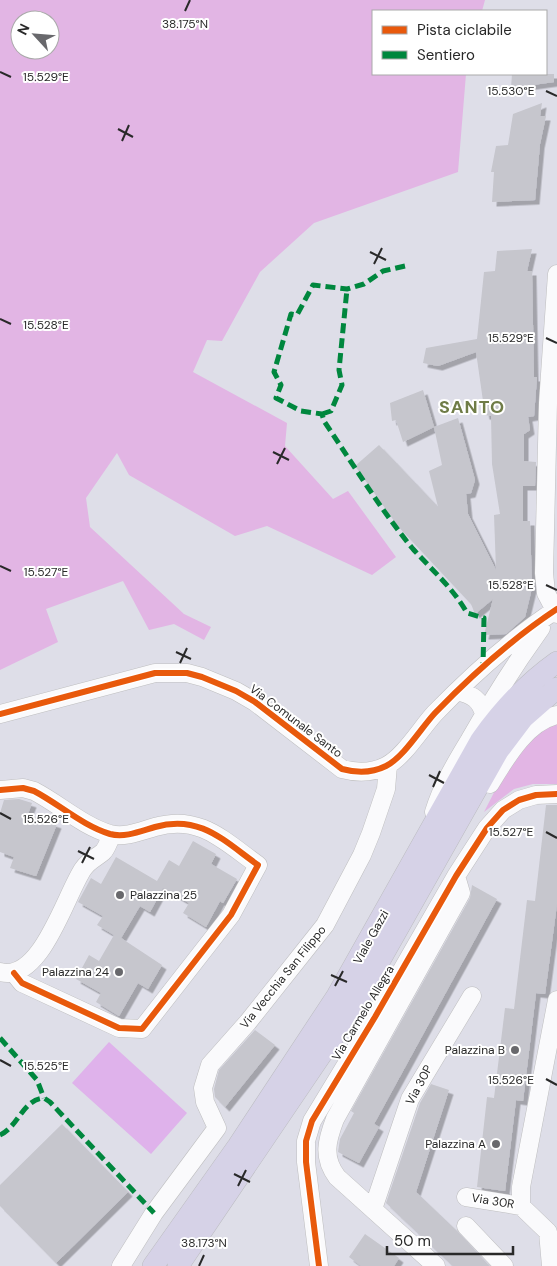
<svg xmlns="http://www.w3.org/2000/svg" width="557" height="1266" font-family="'DM Sans',sans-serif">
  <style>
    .green { fill: #e2b5e4; fill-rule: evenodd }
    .pitch { fill: #dfb2eb }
    .building { fill: #c6c6cd; filter: url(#shadow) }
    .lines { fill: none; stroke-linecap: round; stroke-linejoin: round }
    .minor-casing { stroke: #bebebf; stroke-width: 19 }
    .major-casing { stroke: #bcbcc0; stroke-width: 22 }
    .minor { stroke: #fafafc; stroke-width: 18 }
    .major { stroke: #d6d2e7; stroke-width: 21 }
    .quiet { stroke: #00873e; stroke-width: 5; stroke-dasharray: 10 5; stroke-linecap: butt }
    .cycleway-casing { stroke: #fff; stroke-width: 9 }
    .cycleway { stroke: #e8590c; stroke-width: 6 }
    .ticks { fill: none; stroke: #292929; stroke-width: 2 }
    .poi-dot { fill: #68686c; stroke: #fff; stroke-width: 2 }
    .labels { text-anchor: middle; stroke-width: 4; stroke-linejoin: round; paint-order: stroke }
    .street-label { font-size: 12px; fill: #292929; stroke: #fff }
    .poi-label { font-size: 12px; fill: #292929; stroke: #fff; text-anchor: end }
    .district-label { font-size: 18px; font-weight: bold; letter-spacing: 1px; fill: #6f7c47; stroke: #fff }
    .ticks-label { font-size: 12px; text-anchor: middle; fill: #292929; stroke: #fff; stroke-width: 4; stroke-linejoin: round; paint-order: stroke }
  </style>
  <defs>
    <filter id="shadow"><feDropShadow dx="4.5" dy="4.5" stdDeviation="0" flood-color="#0004"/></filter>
  </defs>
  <rect width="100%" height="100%" fill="#dedee8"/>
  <path class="green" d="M0 0H485L482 11H373V74H466L458 172 314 223 260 272 222 341 207 340 193 372 287 423 285 446 333 499 348 491 396 557 372 575 267 526 235 536 129 475 117 453 86 498 90 527 184 614 211 627 204 640 174 624 149 630 123 581 46 609 58 642 0 670ZM20 20H50V50H20Z
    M557 721V784H533L514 789 484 812 504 773 528 741Z"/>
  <path class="pitch" d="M109 1042 187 1113 151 1154 72 1083Z"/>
  <path class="building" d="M512 74H554V82L511 88Z
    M542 103 540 116H546L540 144 535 200 492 202 494 172H491L496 146 508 145 513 114Z
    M532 249 527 271H532L534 377H537L534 416 528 417 530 430 524 434V461L536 462 535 486H523V521H530L532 588 525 617 506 634 484 635 493 599 475 614 471 604 397 525 355 466 379 445 438 507 429 471 442 465 434 427 458 418 475 480 471 493 466 494 468 514 496 570 494 515 500 514 492 464 491 416 485 415 476 352 438 366 423 363 426 348 477 339 484 272 495 271 497 251Z
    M423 390 434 427 403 442 396 420 392 421 390 403Z
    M19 799 32 803 28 814 57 824 36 876 10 868 14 857 0 852V813L4 800Z
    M546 805H557V904L545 994 536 993 523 1101 516 1100 505 1191 477 1187 487 1097 494 1098 505 1008 514 1009 527 900 535 901Z
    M193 841 216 854 211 864 237 879 223 903 220 901 206 927 183 913 189 903 163 888 150 912 140 906 121 938 162 965 148 989 138 983 119 1016 96 1002 101 993 76 979 89 955 99 961 114 935 97 925 103 916 78 902 91 878 101 884 116 857 157 881 169 860 179 866Z
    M472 885 497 899 374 1124 379 1127 359 1163 338 1152 340 1139 354 1113 351 1111 470 898Z
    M255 1030 275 1045 225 1107 215 1097 214 1089 219 1070Z
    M431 1084 449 1090 416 1192 457 1231 489 1266H453L386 1203 420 1103Z
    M62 1124 128 1192 56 1263 0 1206V1185Z
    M365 1234 399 1258 394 1266H361L349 1257Z"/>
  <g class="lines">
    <g class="minor-casing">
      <path id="minor" d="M557 274 548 403 544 573 546 593 557 614
        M458 691C472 695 480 699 484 714
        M0 714 155 673H187L202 677 236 691 255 702 342 769C357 773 372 773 386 766 404 757 421 728 435 713 472 675 513 638 557 609
        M490 784C506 758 526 722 557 715
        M0 790 23 788 34 791C59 804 83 826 110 834 125 838 141 831 155 827 200 814 224 841 258 865L231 915 142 1029 119 1028 22 983 14 973
        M434 812C442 786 455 764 469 741 491 702 515 664 541 628
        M0 972C41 983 65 896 83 869 89 860 96 858 103 852 107 848 109 840 112 835
        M466 1197 521 1206
        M373 1209 410 1099 472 996
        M466 1226 504 1266
        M121 1266 154 1213 217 1128 205 1102 203 1088 210 1065 248 1022 325 925 362 855 371 833 386 789 388 765
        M319 1266 306 1162V1141L312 1121 375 1017 456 876 487 828 503 810 519 800 536 795 557 794
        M436 1266 337 1177C322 1157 327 1140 335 1119L461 893 456 876
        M551 1266 548 1232 521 1206V1187L557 1000"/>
    </g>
    <g class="major-casing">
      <path id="major" d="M153 1266 238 1146 337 996 481 740C503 709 526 684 557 662
        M178 1266 354 1006 498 751 523 718 557 688"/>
    </g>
    <use href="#minor" class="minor"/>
    <use href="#major" class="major"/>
    <path class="quiet" d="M405 266 383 271 364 284 347 289 313 285 297 315 291 314 274 372 281 385 276 398 301 411 322 414 324 421C353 464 380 509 413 549 432 570 453 588 467 613L484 618 483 667
      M322 414 331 411 342 385 339 370 347 289
      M0 1038 37 1080 44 1098
      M0 1135C18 1127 23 1099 44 1098L50 1102 154 1213"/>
    <g class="cycleway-casing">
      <path id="cycleway" d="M0 714 155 673H187L202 677 236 691 255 702 342 769C357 773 372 773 386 766 404 757 421 728 435 713 472 675 513 638 557 609
        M0 790 23 788 34 791C59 804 83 826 110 834 125 838 141 831 155 827 200 814 224 841 258 865L231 915 142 1029 119 1028 22 983 14 973
        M319 1266 306 1162V1141L312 1121 375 1017 456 876 487 828 503 810 519 800 536 795 557 794"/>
    </g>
    <use href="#cycleway" class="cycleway"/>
  </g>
  <path class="ticks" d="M185 11 190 0M0 72 11 77M546 91 557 96M118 129 133 137M122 141 129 125M370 252 386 260M374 264 382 248M0 319 11 324M546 338 557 343M273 452 289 460M277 464 285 448M0 566 11 571M546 585 557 590M176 652 191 659M180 663 187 648M429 775 444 783M433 787 440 771M0 813 11 819M546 832 557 838M78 851 94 859M82 863 90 847M331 975 347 982M335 986 343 971M0 1060 11 1066M546 1079 557 1085M234 1174 250 1182M238 1186 246 1170M199 1266 204 1255"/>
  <g class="poi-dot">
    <circle cx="120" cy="895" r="5"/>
    <circle cx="119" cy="972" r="5"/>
    <circle cx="515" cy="1050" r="5"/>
    <circle cx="496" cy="1144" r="5"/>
  </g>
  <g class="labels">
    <g class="street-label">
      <text transform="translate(296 721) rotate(37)" y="4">Via Comunale Santo</text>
      <text transform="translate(371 937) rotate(-61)" y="4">Viale Gazzi</text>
      <text transform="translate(283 977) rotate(-51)" y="4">Via Vecchia San Filippo</text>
      <text transform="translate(363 1013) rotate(-59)" y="4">Via Carmelo Allegra</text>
      <text transform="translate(419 1085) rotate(-62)" y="4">Via 30P</text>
      <text transform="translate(493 1201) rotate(9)" y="4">Via 30R</text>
    </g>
    <g class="poi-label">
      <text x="130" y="899" text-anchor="start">Palazzina 25</text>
      <text x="109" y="976">Palazzina 24</text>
      <text x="505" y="1054">Palazzina B</text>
      <text x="486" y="1148">Palazzina A</text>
    </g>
    <g class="district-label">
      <text x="472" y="413">SANTO</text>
    </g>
  </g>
  <g class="ticks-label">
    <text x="185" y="28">38.175°N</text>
    <text x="46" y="81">15.529°E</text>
    <text x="511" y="95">15.530°E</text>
    <text x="46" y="329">15.528°E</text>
    <text x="511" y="342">15.529°E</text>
    <text x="46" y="576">15.527°E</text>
    <text x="511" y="589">15.528°E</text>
    <text x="46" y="823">15.526°E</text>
    <text x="511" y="836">15.527°E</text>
    <text x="46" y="1070">15.525°E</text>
    <text x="511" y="1084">15.526°E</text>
    <text x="204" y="1247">38.173°N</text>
  </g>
  <rect x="372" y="10" width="175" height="65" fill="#ffffff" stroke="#a9a9a9"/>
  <rect x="382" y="26" width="25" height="8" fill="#e8590c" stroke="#a9a9a9"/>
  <text x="417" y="35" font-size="15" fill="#292929">Pista ciclabile</text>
  <rect x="382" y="51" width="25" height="8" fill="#00873e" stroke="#a9a9a9"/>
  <text x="417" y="60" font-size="15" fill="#292929">Sentiero</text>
  <g transform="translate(35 35) rotate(296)"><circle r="24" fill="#ffffff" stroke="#a9a9a9"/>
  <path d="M0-4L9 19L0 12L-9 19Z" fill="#68686c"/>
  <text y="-8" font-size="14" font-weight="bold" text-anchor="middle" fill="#292929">N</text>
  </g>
  <path d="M387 1246v8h126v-8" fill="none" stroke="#292929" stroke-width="2.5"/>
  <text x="394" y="1246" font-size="15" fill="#292929" stroke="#ffffff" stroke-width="4" paint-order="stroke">50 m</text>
</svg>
